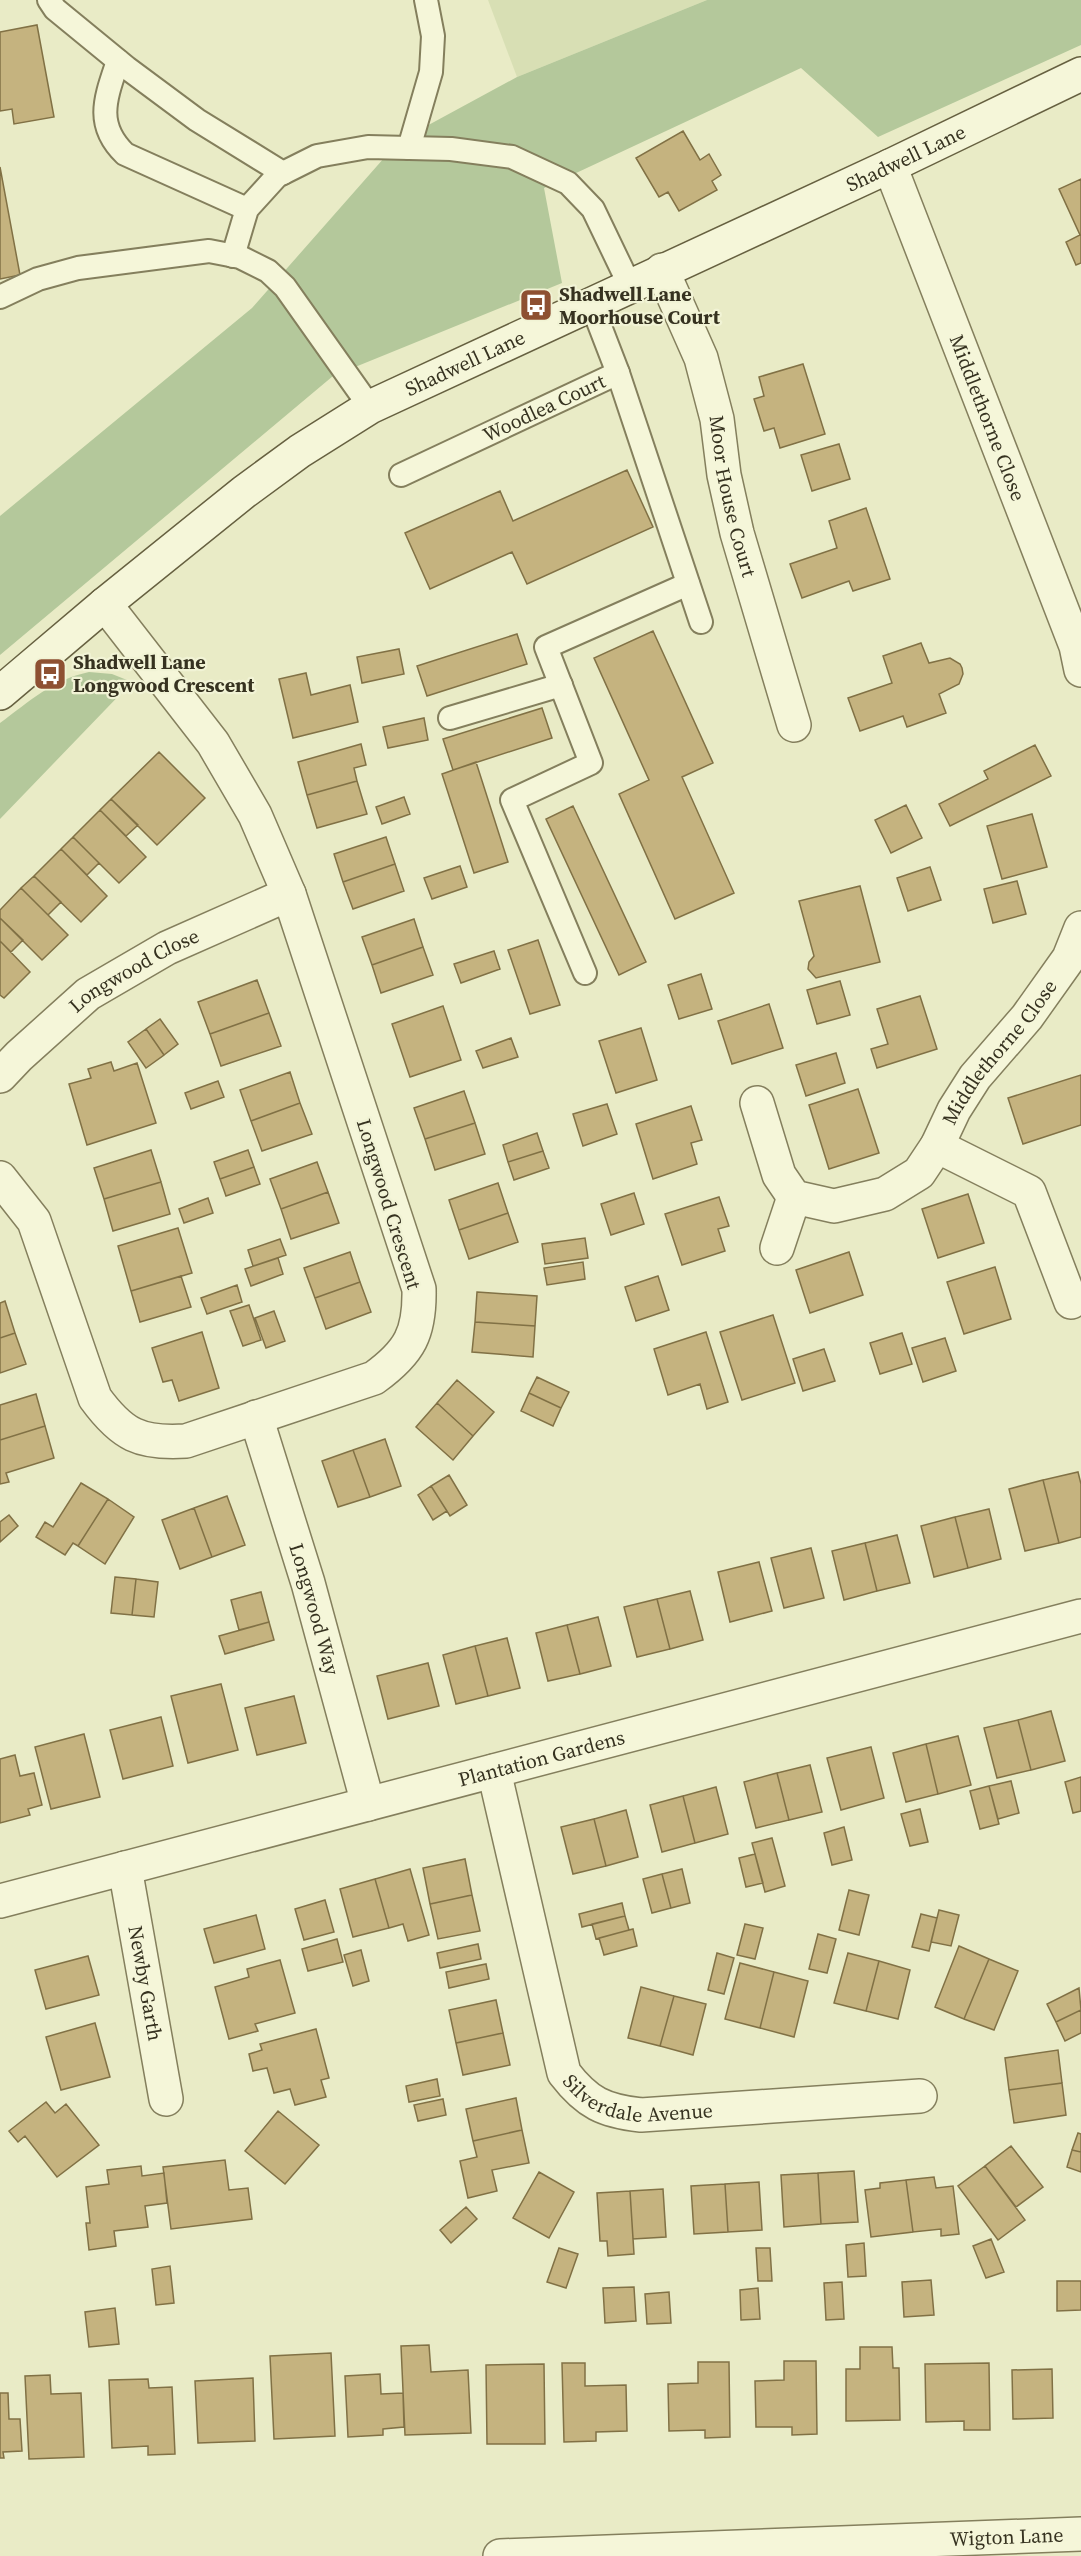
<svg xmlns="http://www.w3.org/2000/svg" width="1081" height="2556" font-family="'Source Serif 4',serif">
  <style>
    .farmland { fill: #d8dfb4 }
    .green { fill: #b4c89b }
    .building { fill: #c5b37f; stroke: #817145; stroke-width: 1.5 }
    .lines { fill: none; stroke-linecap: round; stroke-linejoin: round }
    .lane-casing { stroke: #847f5d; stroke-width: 26 }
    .street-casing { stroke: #847f5d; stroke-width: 36 }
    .secondary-casing { stroke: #666040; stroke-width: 36 }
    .lane { stroke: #f5f6d9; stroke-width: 22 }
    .street { stroke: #f5f6d9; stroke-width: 33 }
    .secondary { stroke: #f5f6d9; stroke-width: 33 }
    .labels { text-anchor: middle; stroke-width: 4.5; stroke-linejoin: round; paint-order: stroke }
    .street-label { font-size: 20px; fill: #363220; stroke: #f1f3d5 }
    .poi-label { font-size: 20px; font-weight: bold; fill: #363220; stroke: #f1f3d5; text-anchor: start }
  </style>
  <rect width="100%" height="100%" fill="#e9ebc6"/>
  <path class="farmland" d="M488 0H707L517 77Z"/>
  <path class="green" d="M707 0H1081V45L878 137 801 68 544 188 562 283 333 376 0 655V516L252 308 399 141 517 77Z
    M89 672 112 674 132 682 0 819V723C30 701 52 680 89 672Z"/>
  <path class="building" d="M37 25 54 117 14 124 12 109 0 111V32Z
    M683 131 700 160 709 154 721 175 712 181 717 190 679 211 668 192 659 197 636 158Z
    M0 167 20 275 0 279Z
    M1081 179V263L1076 265 1066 242 1080 235 1059 189Z
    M803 364 825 434 780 448 774 428 764 431 754 399 764 396 759 377Z
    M839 444 850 479 812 491 801 455Z
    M627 470 653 527 527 584 512 552 430 589 405 533 500 491 513 521Z
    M866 508 890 579 853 591 849 581 802 598 790 564 837 548 829 521Z
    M653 631 713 763 682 777 734 893 675 919 619 794 649 780 594 658Z
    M517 634 527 664 427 696 417 666Z
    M921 643 929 663 950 658 960 664 962 668 963 674 959 684 939 694 946 713 907 727 903 716 860 731 848 698 892 683 883 656Z
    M399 649 404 674 362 683 357 657Z
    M306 673 311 695 350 685 358 722 293 738 279 679Z
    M542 708 552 738 453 770 443 739Z
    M424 718 428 740 388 748 383 727Z
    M361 744 366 765 354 768 357 781 307 795 298 762Z
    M1035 745 1051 776 950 826 939 804 988 779 984 771Z
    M159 752 205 798 157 845 111 799Z
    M476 762 508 862 474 873 442 774Z
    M357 781 367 814 317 828 307 795Z
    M404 797 410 814 382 824 376 807Z
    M111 799 138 825 126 836 100 810Z
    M906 805 922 838 891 853 875 820Z
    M573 806 646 962 619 975 546 819Z
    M100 810 146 857 119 883 73 837Z
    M1032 814 1047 867 1002 879 987 826Z
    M73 837 99 863 87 875 61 849Z
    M386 837 395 864 343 882 334 854Z
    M61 849 107 896 81 922 34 876Z
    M395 864 404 891 353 909 343 882Z
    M460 866 467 887 432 899 424 878Z
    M930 867 941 900 908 911 897 878Z
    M34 876 61 902 48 915 21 888Z
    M1017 881 1026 914 993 923 984 889Z
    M860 886 880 962 816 978 808 969 809 962 814 956 799 901Z
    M21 888 68 935 42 960 0 918V910Z
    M0 918 23 940 11 952 0 941Z
    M414 919 423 947 372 965 362 937Z
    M538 940 560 1005 530 1014 508 950Z
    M0 941 30 972 4 998 0 995Z
    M423 947 433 975 381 993 372 965Z
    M494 951 500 969 461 983 454 964Z
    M701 974 712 1009 679 1019 668 985Z
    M257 980 269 1013 210 1034 198 1002Z
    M840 981 850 1015 817 1024 807 990Z
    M920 996 937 1049 877 1068 871 1049 888 1044 877 1009Z
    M769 1004 783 1048 732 1064 718 1021Z
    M443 1006 461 1060 410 1077 392 1024Z
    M269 1013 281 1046 221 1066 210 1034Z
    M160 1019 178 1044 164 1055 146 1029Z
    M641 1028 657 1080 616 1093 599 1041Z
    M146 1029 164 1055 146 1068 128 1042Z
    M511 1038 518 1057 483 1068 476 1051Z
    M836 1053 845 1083 806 1096 796 1065Z
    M111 1062 114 1071 137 1063 156 1123 87 1145 69 1084 91 1078 88 1069Z
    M290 1072 300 1103 251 1121 240 1090Z
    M1081 1075V1125L1023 1144 1008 1098Z
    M218 1081 224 1097 191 1109 185 1093Z
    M858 1089 879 1153 829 1169 809 1105Z
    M464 1091 475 1123 425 1139 414 1108Z
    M300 1103 312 1134 262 1151 251 1121Z
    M607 1104 617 1134 583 1146 573 1114Z
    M691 1106 702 1140 691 1143 697 1164 653 1179 636 1124Z
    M475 1123 485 1154 435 1170 425 1139Z
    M537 1133 543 1151 508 1162 503 1145Z
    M151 1150 161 1182 104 1199 94 1168Z
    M248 1150 254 1167 220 1179 214 1162Z
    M543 1151 549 1168 514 1180 508 1162Z
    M317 1162 328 1192 281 1209 270 1179Z
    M254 1167 260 1184 226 1196 220 1179Z
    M161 1182 170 1214 113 1231 104 1199Z
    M498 1183 508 1213 459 1230 449 1200Z
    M328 1192 339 1223 291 1239 281 1209Z
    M634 1193 644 1224 611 1235 601 1204Z
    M968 1194 984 1243 938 1258 922 1209Z
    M719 1197 729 1226 718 1229 725 1251 682 1265 665 1214Z
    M208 1198 213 1213 184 1223 179 1209Z
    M508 1213 518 1242 469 1259 459 1230Z
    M178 1228 192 1273 131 1291 118 1246Z
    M585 1238 588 1258 545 1264 542 1244Z
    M280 1239 286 1255 253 1266 248 1250Z
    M350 1252 360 1282 315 1298 304 1268Z
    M849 1252 863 1295 810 1313 796 1270Z
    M278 1258 283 1274 251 1286 245 1269Z
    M583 1262 585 1279 547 1285 544 1268Z
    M995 1267 1011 1319 964 1334 947 1282Z
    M181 1276 191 1307 140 1322 131 1291Z
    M658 1276 669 1310 636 1321 625 1287Z
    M360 1282 371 1312 326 1329 315 1298Z
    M237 1285 242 1302 207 1314 201 1298Z
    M477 1292 537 1296 535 1326 475 1322Z
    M5 1301 15 1333 0 1338V1303Z
    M249 1305 261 1340 243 1346 230 1311Z
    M274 1311 285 1341 266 1348 255 1318Z
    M773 1315 795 1383 742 1400 720 1332Z
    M475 1322 535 1326 533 1357 472 1352Z
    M202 1332 219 1388 179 1401 172 1380 163 1382 152 1348Z
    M706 1332 728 1402 707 1409 700 1384 668 1395 654 1349Z
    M15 1333 26 1364 0 1373V1338Z
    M902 1333 912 1364 880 1374 870 1343Z
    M945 1338 956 1371 923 1382 912 1348Z
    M824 1349 835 1381 803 1391 793 1359Z
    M537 1377 569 1392 561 1408 529 1393Z
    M457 1380 494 1412 473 1436 437 1403Z
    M529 1393 561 1408 553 1426 521 1411Z
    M36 1394 45 1426 0 1440V1405Z
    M437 1403 473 1436 453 1460 416 1427Z
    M45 1426 54 1458 6 1473 9 1482 0 1484V1440Z
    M385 1439 401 1486 370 1497 353 1450Z
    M353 1450 370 1497 338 1507 322 1461Z
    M1078 1472 1081 1484V1537L1059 1543 1043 1480Z
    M449 1475 467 1505 450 1516 431 1486Z
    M1043 1480 1059 1543 1025 1551 1009 1489Z
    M81 1483 108 1499 78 1546 73 1543 65 1555 36 1537 45 1522 53 1527Z
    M431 1486 447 1511 433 1520 418 1495Z
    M227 1496 245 1545 212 1557 194 1508Z
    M108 1499 134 1517 105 1564 78 1546Z
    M194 1508 212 1557 180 1569 162 1520Z
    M989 1509 1001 1559 968 1568 955 1517Z
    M9 1515 18 1526 0 1542V1522Z
    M955 1517 968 1568 934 1577 921 1526Z
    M897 1535 910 1583 877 1591 865 1543Z
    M865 1543 877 1591 844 1600 832 1551Z
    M811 1548 824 1598 784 1608 771 1558Z
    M759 1562 772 1611 730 1622 718 1572Z
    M115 1577 136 1579 132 1615 111 1613Z
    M136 1579 158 1582 154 1617 132 1615Z
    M690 1591 703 1640 670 1649 657 1599Z
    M261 1592 269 1622 239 1630 231 1600Z
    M657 1599 670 1649 637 1657 624 1607Z
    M598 1617 611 1666 580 1674 567 1625Z
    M269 1622 274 1640 225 1654 219 1636Z
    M567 1625 580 1674 548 1681 536 1633Z
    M507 1638 520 1688 488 1696 475 1646Z
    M475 1646 488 1696 456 1704 443 1655Z
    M428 1663 439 1706 388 1719 377 1676Z
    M221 1684 238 1750 188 1763 171 1696Z
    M294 1696 306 1743 257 1755 245 1708Z
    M1051 1711 1065 1761 1031 1770 1018 1720Z
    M161 1717 173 1766 123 1779 110 1730Z
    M1018 1720 1031 1770 997 1778 984 1728Z
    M84 1734 100 1797 51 1809 35 1747Z
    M958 1736 971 1785 938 1794 926 1744Z
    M926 1744 938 1794 906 1802 893 1753Z
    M871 1747 884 1798 841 1810 827 1758Z
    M15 1755 20 1776 34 1773 42 1805 28 1809 30 1815 0 1823V1759Z
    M810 1765 822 1812 789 1820 777 1773Z
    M777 1773 789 1820 756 1828 744 1782Z
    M1081 1777V1811L1073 1813 1065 1782Z
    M1011 1781 1019 1813 998 1819 989 1786Z
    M989 1786 999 1824 980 1829 970 1791Z
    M716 1787 728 1834 695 1843 683 1796Z
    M683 1796 695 1843 662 1852 650 1805Z
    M920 1809 928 1842 910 1846 901 1814Z
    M626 1810 638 1857 606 1866 594 1819Z
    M594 1819 606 1866 573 1874 561 1827Z
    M844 1827 852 1860 832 1865 824 1833Z
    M772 1838 785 1886 765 1892 752 1843Z
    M755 1854 763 1883 746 1887 739 1858Z
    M465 1859 472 1895 430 1904 423 1868Z
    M410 1869 429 1935 408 1941 403 1924 389 1928 375 1879Z
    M682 1869 690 1903 671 1908 662 1874Z
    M662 1874 671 1908 652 1913 643 1879Z
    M375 1879 389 1928 353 1937 340 1889Z
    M849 1890 869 1895 859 1935 839 1930Z
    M472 1895 480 1931 438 1939 430 1904Z
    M325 1900 334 1932 304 1940 295 1909Z
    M622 1903 625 1916 582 1927 579 1914Z
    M939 1910 959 1915 951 1946 931 1942Z
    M921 1914 937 1918 929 1951 912 1947Z
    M256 1915 265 1949 214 1963 204 1929Z
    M625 1916 629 1930 596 1939 592 1924Z
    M745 1924 763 1928 755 1959 737 1955Z
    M633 1929 637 1946 604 1955 599 1938Z
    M818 1934 836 1939 827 1973 809 1969Z
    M337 1939 343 1962 308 1971 302 1949Z
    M478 1944 481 1959 440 1968 437 1953Z
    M959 1946 989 1959 964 2019 935 2007Z
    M361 1950 369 1981 353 1986 344 1955Z
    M717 1953 734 1958 724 1994 708 1990Z
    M848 1953 879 1961 866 2011 834 2003Z
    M88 1956 99 1995 46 2009 35 1970Z
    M989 1959 1018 1971 994 2030 964 2019Z
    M280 1960 295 2013 255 2024 258 2031 229 2039 215 1987 249 1977 247 1969Z
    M879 1961 910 1970 898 2019 866 2011Z
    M740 1963 774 1972 760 2028 725 2019Z
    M486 1964 489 1979 449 1988 446 1972Z
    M774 1972 808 1981 794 2037 760 2028Z
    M641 1987 674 1996 660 2046 628 2038Z
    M1079 1988 1081 2010 1056 2022 1047 2004Z
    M674 1996 706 2004 693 2055 660 2046Z
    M496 2000 503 2033 456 2043 449 2010Z
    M1081 2010V2033L1065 2041 1056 2022Z
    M95 2023 110 2077 61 2090 46 2037Z
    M316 2029 329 2078 321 2080 326 2097 295 2105 290 2089 274 2093 267 2068 253 2071 249 2054 262 2050 260 2044Z
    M503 2033 510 2065 463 2075 456 2043Z
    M1058 2050 1062 2083 1009 2090 1005 2058Z
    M437 2079 440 2096 409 2102 406 2086Z
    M1062 2083 1066 2115 1014 2123 1009 2090Z
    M516 2098 522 2130 473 2141 466 2109Z
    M443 2099 446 2115 418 2121 414 2105Z
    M46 2102 55 2113 66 2104 99 2145 57 2177 25 2136 18 2142 9 2131Z
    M278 2111 319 2145 285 2184 245 2151Z
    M522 2130 529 2163 492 2170 497 2191 468 2198 460 2161 477 2157 473 2141Z
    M1078 2133 1081 2134V2152L1072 2150Z
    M1011 2146 1043 2187 1016 2207 985 2166Z
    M1072 2150 1081 2152V2172L1067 2167Z
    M225 2160 229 2190 248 2188 252 2219 171 2229 163 2167Z
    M141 2166 142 2176 164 2173 167 2203 145 2206 148 2227 114 2231 116 2246 89 2250 86 2223H90L86 2187 109 2184 107 2170Z
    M985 2166 1025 2220 998 2240 958 2186Z
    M854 2171 858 2222 821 2224 818 2173Z
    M539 2172 574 2192 549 2238 513 2218Z
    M818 2173 821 2224 784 2227 781 2175Z
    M934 2177 936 2188 953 2186 959 2234 941 2236V2229L913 2232 906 2180Z
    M906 2180 913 2232 871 2237 865 2190 880 2188V2183Z
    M759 2182 762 2230 728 2232 725 2184Z
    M725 2184 728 2232 694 2234 691 2186Z
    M663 2189 666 2237 633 2239 630 2191Z
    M630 2191 634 2254 608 2256 607 2241H600L597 2193Z
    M466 2207 477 2219 451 2243 440 2230Z
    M991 2239 1004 2272 986 2278 973 2246Z
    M864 2243 866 2276 848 2277 846 2245Z
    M559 2248 578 2254 566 2288 547 2282Z
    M756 2248H770L772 2281H758Z
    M170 2266 174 2303 156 2305 152 2269Z
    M931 2280 934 2315 904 2317 902 2282Z
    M1057 2281H1081V2310L1057 2311Z
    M842 2282 844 2319 826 2320 824 2283Z
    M634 2287 636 2321 605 2323 603 2288Z
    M758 2288 760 2319 741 2320 740 2290Z
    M669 2292 671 2323 647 2324 645 2294Z
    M115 2308 119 2344 89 2347 85 2312Z
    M429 2345 431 2372 468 2370 471 2433 405 2435 401 2346Z
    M860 2347H892L893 2368H899L900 2420 846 2421V2369H860Z
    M331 2353 335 2436 274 2439 270 2356Z
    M784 2361H816L817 2434 792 2435V2427H756L755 2381 784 2380Z
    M698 2362H729L730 2437 705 2438V2430L669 2431 668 2384 698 2383Z
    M562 2363H585V2386L626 2385 627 2431 596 2432V2441L564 2442Z
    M989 2363 990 2430H964V2421L926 2422 925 2364Z
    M544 2364 545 2444H487L486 2365Z
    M1052 2369 1053 2418 1013 2419 1012 2370Z
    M380 2374 381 2394 403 2393 404 2427 383 2429V2435L348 2437 345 2376Z
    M50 2375 51 2394 81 2393 84 2457 29 2459 25 2376Z
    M253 2378 255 2441 198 2443 195 2381Z
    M148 2379 149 2388 172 2387 175 2454 148 2455V2446L112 2448 109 2380Z
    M0 2393H8L9 2419H20L22 2451 3 2452 4 2458H0Z"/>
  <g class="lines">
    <g class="lane-casing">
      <g id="lane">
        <path d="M49 0 55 9 127 68 197 120 283 173"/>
        <path d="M118 61C106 97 94 124 125 154L247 209"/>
        <path d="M409 148 431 72 433 36 426 0"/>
        <path d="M233 256 247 209 277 176 317 156 368 147 451 149 512 157 568 183 593 209 630 286"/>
        <path d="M0 297 38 279 78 268 209 251 240 257 268 271 285 287 370 407"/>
        <path d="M618 373 701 622"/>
        <path id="s1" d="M401 475 618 373 591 303"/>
        <path d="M450 718 561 685"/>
        <path d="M585 973 512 800 591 763 546 647 688 584"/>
      </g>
    </g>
    <g class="street-casing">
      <g id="street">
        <path id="s2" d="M890 166 1076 646 1081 670"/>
        <path id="s3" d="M662 270 701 358 717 419 724 475 737 533 794 725"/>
        <path id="s4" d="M0 1076 19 1056 88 994 167 948 289 894"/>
        <path id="s5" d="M757 1103 779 1175 794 1197 834 1206 885 1194 919 1173 937 1146 954 1110 975 1077 1027 1017 1069 958 1081 928"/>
        <path d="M937 1146 1029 1192 1071 1302"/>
        <path d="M0 1178 34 1221 95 1398C122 1435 140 1444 186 1441L374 1378C410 1352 420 1333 419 1289L289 894 255 815 213 743 105 604"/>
        <path d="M777 1248 794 1197"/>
        <path id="s6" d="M256 1417 308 1583 368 1804"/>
        <path id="s7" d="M494 1771 564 2073C587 2103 604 2111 641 2115L920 2096"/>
        <path id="s8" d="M125 1868 166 2099"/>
        <path id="s9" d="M0 1901 1081 1616"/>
        <path id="s10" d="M500 2556 1081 2534"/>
      </g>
    </g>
    <g class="secondary-casing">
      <g id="secondary">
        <path id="s11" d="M0 693 105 604 244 492 300 451 370 407 890 166 1081 74"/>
      </g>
    </g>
    <use href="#lane" class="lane"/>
    <use href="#street" class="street"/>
    <use href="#secondary" class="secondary"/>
  </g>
  <defs>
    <g id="bus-square" transform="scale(1.725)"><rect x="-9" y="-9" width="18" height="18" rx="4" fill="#8e5032" stroke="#f1f3d5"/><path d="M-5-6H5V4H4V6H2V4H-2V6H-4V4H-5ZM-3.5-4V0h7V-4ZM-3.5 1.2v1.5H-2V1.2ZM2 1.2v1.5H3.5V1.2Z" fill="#fff"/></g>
  </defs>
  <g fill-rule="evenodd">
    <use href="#bus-square" x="536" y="305"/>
    <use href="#bus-square" x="50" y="674"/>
  </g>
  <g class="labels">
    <g class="street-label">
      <text dy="7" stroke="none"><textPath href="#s11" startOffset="1059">Shadwell Lane</textPath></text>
      <text dy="7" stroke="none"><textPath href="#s11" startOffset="573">Shadwell Lane</textPath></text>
      <text dy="7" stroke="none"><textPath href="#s1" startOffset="158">Woodlea Court</textPath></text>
      <text dy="7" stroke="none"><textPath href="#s2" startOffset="270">Middlethorne Close</textPath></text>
      <text dy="7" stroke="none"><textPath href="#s3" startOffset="238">Moor House Court</textPath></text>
      <text dy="7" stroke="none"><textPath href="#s4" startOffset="172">Longwood Close</textPath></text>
      <text dy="7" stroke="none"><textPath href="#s5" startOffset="381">Middlethorne Close</textPath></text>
      <text transform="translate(389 1204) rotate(73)" y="7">Longwood Crescent</text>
      <text dy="7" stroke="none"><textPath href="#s6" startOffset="201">Longwood Way</textPath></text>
      <text dy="7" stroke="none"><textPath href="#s9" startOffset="560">Plantation Gardens</textPath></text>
      <text dy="7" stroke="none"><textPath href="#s8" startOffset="117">Newby Garth</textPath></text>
      <text dy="7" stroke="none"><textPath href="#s7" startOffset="394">Silverdale Avenue</textPath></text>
      <text dy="7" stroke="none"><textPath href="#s10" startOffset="507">Wigton Lane</textPath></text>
    </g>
    <g class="poi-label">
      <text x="559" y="301">Shadwell Lane<tspan x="559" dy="23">Moorhouse Court</tspan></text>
      <text x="73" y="669">Shadwell Lane<tspan x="73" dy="23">Longwood Crescent</tspan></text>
    </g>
  </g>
</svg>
